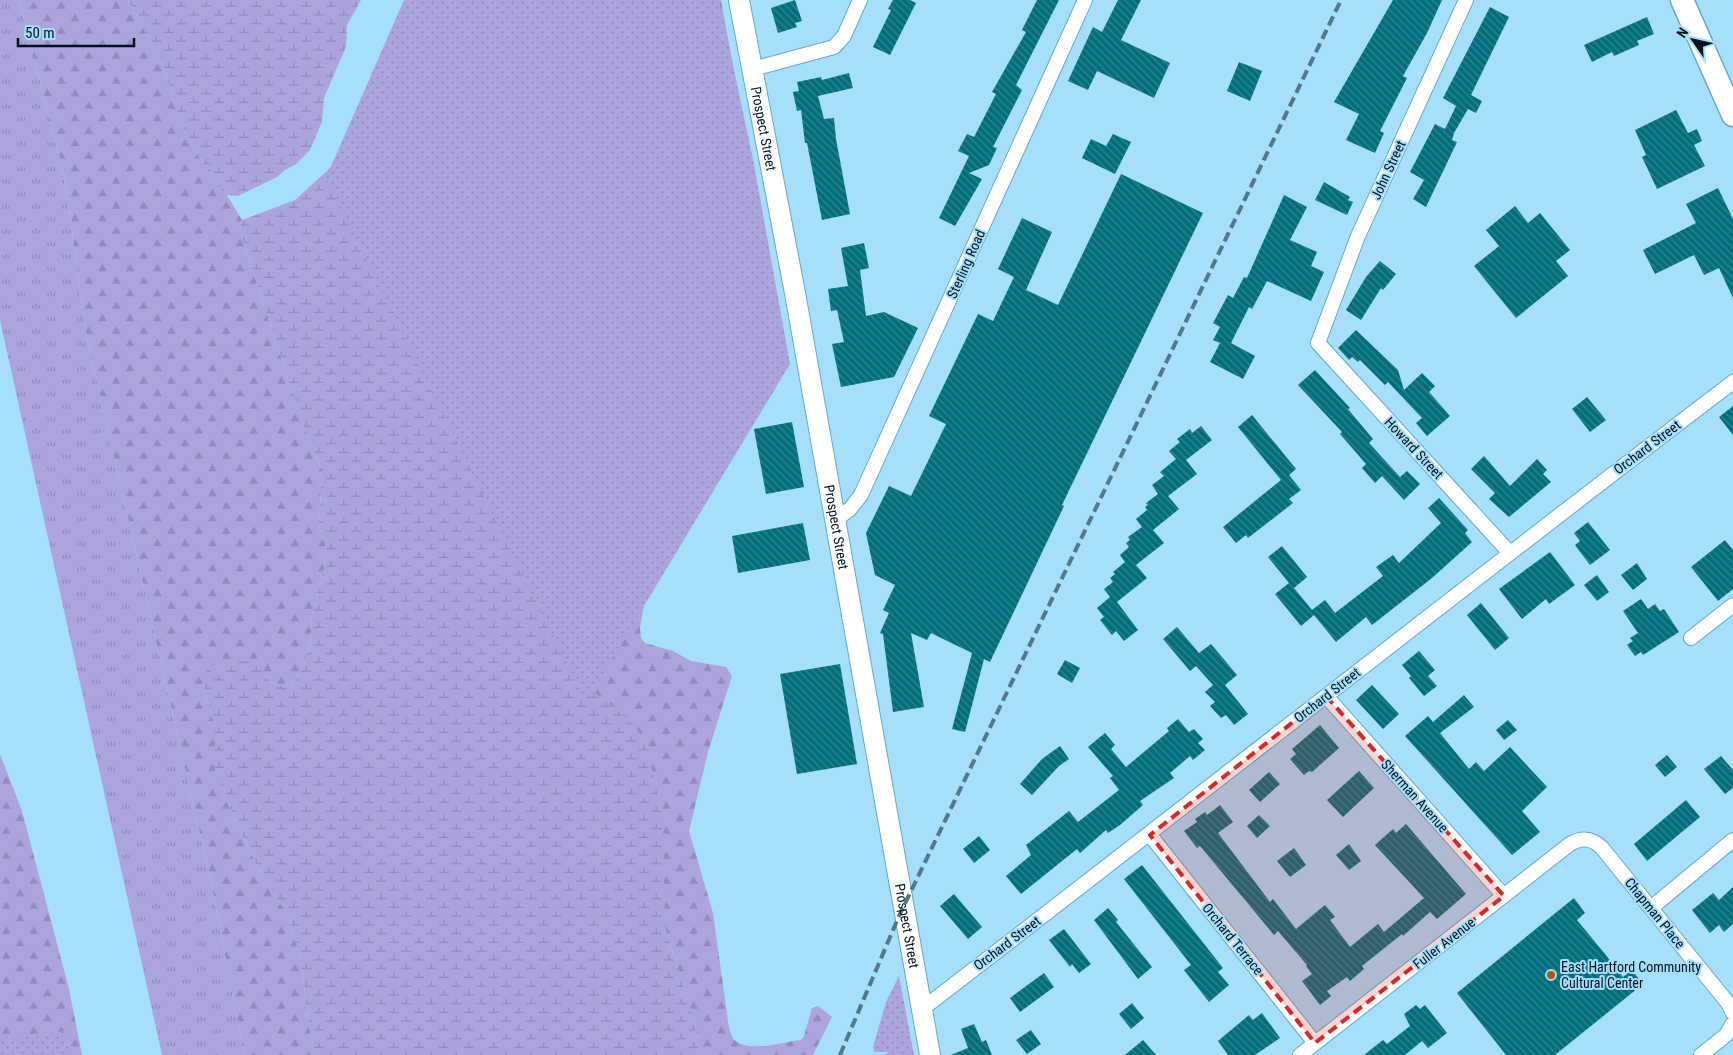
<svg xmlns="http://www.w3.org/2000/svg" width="1733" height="1055" font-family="'Roboto Condensed',sans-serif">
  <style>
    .grass { fill: url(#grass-tufts) }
    .forest { fill: url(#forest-firs) }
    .wetland { fill: url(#wetland-marsh) }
    .park { fill: url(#park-dots) }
    .building { fill: url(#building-back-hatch) }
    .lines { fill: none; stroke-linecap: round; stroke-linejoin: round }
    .minor-casing { stroke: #62a9cb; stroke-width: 16 }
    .secondary-casing { stroke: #62a9cb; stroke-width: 22 }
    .trunk-casing { stroke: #62a9cb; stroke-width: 25 }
    .minor { stroke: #fff; stroke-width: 14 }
    .secondary { stroke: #fff; stroke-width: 20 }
    .trunk { stroke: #fff; stroke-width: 22 }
    .rail { stroke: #52788a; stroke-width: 4; stroke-dasharray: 10 5; stroke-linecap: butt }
    .marked { fill: #d62828; fill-opacity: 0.2; stroke: #d62828; stroke-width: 4; stroke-dasharray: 10 6; stroke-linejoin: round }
    .poi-dot { fill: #b35505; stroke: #a6dffb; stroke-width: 2 }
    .labels { text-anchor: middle; stroke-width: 4; stroke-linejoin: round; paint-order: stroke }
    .street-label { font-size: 14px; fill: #00131d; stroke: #a6dffb }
    .poi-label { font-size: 14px; fill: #00131d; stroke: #a6dffb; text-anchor: start }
  </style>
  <defs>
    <pattern id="grass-tufts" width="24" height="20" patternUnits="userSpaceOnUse" patternTransform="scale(1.25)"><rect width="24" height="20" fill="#aca4dc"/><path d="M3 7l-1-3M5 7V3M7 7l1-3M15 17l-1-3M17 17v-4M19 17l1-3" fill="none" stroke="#928cbc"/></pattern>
    <pattern id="forest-firs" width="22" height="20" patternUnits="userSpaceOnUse" patternTransform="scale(1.25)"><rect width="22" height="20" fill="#aca4dc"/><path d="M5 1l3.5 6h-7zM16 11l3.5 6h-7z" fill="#928cbc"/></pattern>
    <pattern id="wetland-marsh" width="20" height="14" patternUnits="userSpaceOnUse" patternTransform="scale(1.25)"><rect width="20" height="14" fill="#aca4dc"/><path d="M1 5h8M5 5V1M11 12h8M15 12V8" fill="none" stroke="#928cbc"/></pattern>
    <pattern id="park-dots" width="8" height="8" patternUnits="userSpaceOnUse" patternTransform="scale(1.25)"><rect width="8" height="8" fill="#aca4dc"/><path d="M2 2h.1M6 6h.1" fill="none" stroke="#928cbc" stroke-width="1.8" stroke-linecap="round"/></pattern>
    <pattern id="building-back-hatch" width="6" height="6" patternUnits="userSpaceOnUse" patternTransform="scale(1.25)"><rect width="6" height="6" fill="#006e7d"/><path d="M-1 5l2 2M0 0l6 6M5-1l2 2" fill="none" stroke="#358490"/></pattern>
  </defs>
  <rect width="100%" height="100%" fill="#a6dffb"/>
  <path class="grass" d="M0 0H19L64 174 87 338 212 886 244 1055H162L0 320Z"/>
  <path class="forest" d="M19 0H128L164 66 180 122 191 143 202 162 210 169 219 188 227 195 242 220 240 231 301 419 322 471 319 526 326 547 324 569 312 615 310 648 300 673 289 687C271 686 266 678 256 665L203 684 215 727V771L224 795 259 870 288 915 301 960 308 1020 315 1055H244L212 886 87 338 64 174Z
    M590 0H721L760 213 646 595 640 627 641 638 645 643 673 651 691 661 726 667 732 676 708 752 689 831 713 913 729 1028C731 1033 732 1039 737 1042 754 1052 782 1042 801 1040L804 1036 812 1008 818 1006 832 1017 813 1055H699L695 1023 665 928 663 895 584 685Z
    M0 754 22 811 69 989 82 1055H0Z"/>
  <path class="wetland" d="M128 0H361L347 25 346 47 324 98 322 122 310 150 295 165 285 170 277 177 238 196 227 195 219 188 210 169 202 162 191 143 180 122 164 66Z
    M339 155 584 685 627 717 646 742 663 820 665 928 695 1023 699 1055H315L308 1020 301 960 288 915 259 870 224 795 215 771V727L203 684 205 673 212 665C224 664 244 657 255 664 271 674 262 685 289 687L300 673 310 648 312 615 324 569 326 547 319 526 322 471 301 419 240 231 242 220 295 200 328 170Z"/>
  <path class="park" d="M404 0H719L753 159 790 364 586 702 326 178Z
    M899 976 914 1055H885L888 1052H874L873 1047 886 1002Z
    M65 1031 71 1055H0V1041Z"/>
  <path class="building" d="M795 0 802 21 795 23 797 27 778 33 771 8Z
    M893 0H910L916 3 890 55 873 47 891 10 888 9Z
    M1037 0H1059L1016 85 1022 90 993 147 997 148 989 165 969 173 982 179 955 226 939 218 969 156 958 151 967 134 974 137 996 94 992 92 1026 32 1022 30Z
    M1118 0H1141L1121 40 1170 63 1154 98 1097 71 1088 90 1068 81 1093 27 1102 32Z
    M1393 0H1442L1427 33 1403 76 1407 78 1380 131 1384 133 1375 153 1346 140 1359 114 1334 102Z
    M1490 7 1509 17 1471 95 1482 101 1476 113 1468 109 1454 133 1452 140 1457 142 1426 207 1413 199 1424 180 1410 172 1435 124 1445 129 1456 106 1443 98Z
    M1647 17 1654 34 1637 41 1639 45 1614 56 1612 52 1592 62 1584 45Z
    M1239 62 1262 71 1250 101 1227 91Z
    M849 73 853 88 818 96 824 119 834 118 836 139 850 214 822 220 807 143H805L801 110 797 111 793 92 799 91 797 82 821 77 822 80Z
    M1676 110 1688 133 1697 129 1702 141 1694 145 1705 166 1657 189 1642 157 1646 155 1635 130Z
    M1113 134 1131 142 1115 174 1082 158 1091 139 1106 146Z
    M1121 174 1203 213 1062 505 1064 506 990 662 984 659 965 732 952 729 972 653 931 633 927 640 911 633 924 707 893 712 883 634 880 633 889 613 883 610 895 585 875 575 866 533 889 486 911 496 946 424 929 416 978 314 993 321 1014 277 998 269 1022 218 1052 232 1026 290 1058 305Z
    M1324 182 1350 197 1348 200 1353 202 1347 215 1315 200Z
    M1718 188 1733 219V298L1719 268 1704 275 1694 255 1655 274 1643 250 1696 223 1686 204Z
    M1284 195 1307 207 1290 240 1317 252 1311 266 1324 272 1311 301 1267 281 1252 309 1249 307 1231 343 1255 356 1243 379 1210 362 1220 343 1213 340 1220 327 1213 323 1228 295 1233 298 1244 277 1247 278Z
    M1515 206 1528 223 1540 213 1570 250 1556 261 1568 276 1516 318 1474 266 1499 246 1486 230Z
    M864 243 869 268 860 270 866 316 884 312 918 328 894 377 841 387 832 344 844 342 837 310 831 311 828 289 848 286 841 248Z
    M1380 261 1396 274 1383 290 1381 288 1361 320 1346 310 1366 277Z
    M1356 330 1398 370 1404 390 1422 373 1435 386 1429 392 1450 416 1427 436 1416 423 1422 418 1388 382 1385 385 1360 360 1358 362 1352 357 1349 360 1338 348Z
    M1315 370 1350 408 1348 409 1373 439 1369 443 1400 477 1407 471 1420 484 1404 500 1382 476 1375 483 1362 468 1366 464 1340 434 1342 432 1298 385Z
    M1587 397 1606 420 1590 432 1572 409Z
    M1733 406V435L1719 417Z
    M1252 415 1296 469 1289 475 1301 490 1289 499 1293 503 1248 538 1246 535 1236 543 1223 527 1281 480 1238 427Z
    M792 422 804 487 766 494 754 429Z
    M1201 426 1212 440 1186 460 1197 474 1168 496 1179 509 1153 530 1164 543 1136 565 1147 578 1117 602 1138 630 1124 641 1116 631 1112 635 1100 620 1104 617 1097 608 1110 597 1104 589 1113 582 1110 578 1115 574 1113 572 1125 562 1120 555 1129 547 1126 543 1130 540 1128 537 1142 527 1136 519 1147 510 1145 507 1148 505 1146 503 1158 494 1152 485 1164 476 1160 472 1176 459 1169 451 1180 442 1177 439 1190 429 1192 433Z
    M1484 456 1510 486 1537 459 1547 470 1543 474 1551 482 1509 517 1489 499 1495 493 1471 469Z
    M1439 498 1468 530 1465 533 1472 542 1432 578 1372 625 1366 617 1336 642 1314 615 1301 626 1275 594 1289 583 1268 557 1282 546 1307 577 1294 588 1312 610 1325 600 1335 613 1383 576 1376 567 1393 555 1399 563 1441 523 1428 508Z
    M1588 522 1610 550 1590 565 1575 545 1580 541 1574 533Z
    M803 523 810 560 738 573 732 536Z
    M1725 540 1733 550V589L1718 601 1691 567Z
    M1550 552 1575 585 1549 604 1546 599 1522 619 1499 589Z
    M1637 563 1647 579 1633 590 1621 575Z
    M1597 575 1609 592 1597 601 1584 585Z
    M1641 599 1648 609 1655 604 1660 611 1664 609 1679 632 1643 655 1641 652 1635 656 1627 645 1633 641 1630 638 1638 633 1623 611Z
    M1481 603 1509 638 1495 650 1467 615Z
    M1177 627 1199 653 1211 644 1237 675 1225 685 1248 714 1234 725 1226 715 1221 718 1210 706 1215 702 1205 692 1213 685 1196 666 1190 671 1163 639Z
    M1419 651 1435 670 1428 676 1437 686 1424 696 1409 678 1411 676 1402 665Z
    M1065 660 1080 668 1072 683 1057 674Z
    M840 664 857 764 797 774 780 674Z
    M1372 685 1399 714 1383 729 1356 700Z
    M1464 695 1474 707 1440 733 1469 769 1476 762 1484 771 1510 747 1547 787 1522 811 1540 832 1512 855 1405 736 1428 716 1433 722Z
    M1178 719 1189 732 1194 729 1203 739 1198 743 1205 750 1193 760 1190 756 1170 773 1174 778 1140 801 1143 805 1120 825 1108 833 1106 830 1080 853 1077 849 1021 894 1006 876 1031 855 1026 845 1069 811 1078 822 1119 790 1110 778 1113 776 1088 747 1105 733 1115 745 1111 749 1126 767 1169 731 1167 728Z
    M1508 720 1517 730 1504 740 1496 730Z
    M1320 725 1339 748 1312 772 1309 771 1304 775 1290 759 1296 754 1292 749Z
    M1060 746 1069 759 1059 766 1032 795 1020 784 1042 759Z
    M1667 755 1677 767 1665 777 1655 765Z
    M1721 756 1733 770V788L1725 794 1704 769Z
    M1359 771 1374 788 1343 817 1327 800Z
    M1269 772 1280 784 1260 802 1249 790Z
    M1686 800 1700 817 1647 861 1634 844Z
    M1220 805 1233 822 1218 833 1270 902 1273 899 1296 929 1325 905 1335 917 1330 920 1350 947 1378 924 1384 932 1424 898 1375 845 1393 829 1396 833 1406 824 1466 894 1437 919 1430 912 1403 936 1402 934 1362 966 1364 969 1350 981 1347 977 1327 991 1331 996 1320 1005 1302 981 1312 974 1306 966 1307 965 1278 931 1274 935 1200 846 1197 848 1184 831 1197 822 1195 819 1205 812 1207 815Z
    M1259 815 1270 826 1257 838 1247 826Z
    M979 836 990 850 974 863 963 849Z
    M1349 844 1361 861 1349 870 1336 855Z
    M1294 848 1306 865 1290 877 1277 861Z
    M1142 865 1223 968 1218 972 1229 985 1209 1002 1184 970 1191 965 1124 879Z
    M1733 887V924L1724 932 1719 925 1710 933 1692 910 1713 893 1719 900Z
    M954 894 982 927 968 939 940 906Z
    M1574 898 1585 913 1577 920 1605 954 1623 977 1632 970 1643 984 1555 1055H1506L1457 993Z
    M1108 908 1118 920 1116 922 1152 967 1138 979 1094 920Z
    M1064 929 1091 964 1079 973 1072 964 1070 967 1049 940Z
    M1044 973 1054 987 1020 1012 1010 998Z
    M1132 1003 1144 1018 1131 1029 1119 1014Z
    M1416 1005 1420 1009 1425 1005 1447 1033 1428 1048 1422 1041 1405 1055H1364L1383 1040 1387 1044 1410 1026 1404 1014Z
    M1262 1013 1280 1038 1255 1055H1228L1218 1041 1249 1015 1253 1020Z
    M974 1024 982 1042 986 1040 992 1055H951L968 1048 961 1029Z
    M1031 1030 1041 1044 1027 1054 1016 1040Z
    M1143 1040 1156 1055H1125Z"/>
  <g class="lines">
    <g class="minor-casing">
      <path id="minor" d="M1466 0 1358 236 1318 343 1509 552
        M753 69 834 47 844 36 860 0
        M835 520 850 509 861 495 1085 0
        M1691 638 1733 605
        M1326 696 1504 896
        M1150 835 1315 1043
        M1651 908 1733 840
        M922 1009C1193 801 1461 589 1733 382
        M1300 1055 1570 844C1582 837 1592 838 1602 848L1728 1003 1733 1013
        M1701 1055 1726 1035 1733 1023"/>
    </g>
    <g class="secondary-casing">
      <g id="secondary">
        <path id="s1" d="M739 0 795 293 930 1055"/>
      </g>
    </g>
    <g class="trunk-casing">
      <path id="trunk" d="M1682 0 1733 115"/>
    </g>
    <use href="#minor" class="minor"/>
    <use href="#secondary" class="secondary"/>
    <use href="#trunk" class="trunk"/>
    <path class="rail" d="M840 1055 899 916 1341 0"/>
  </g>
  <path class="marked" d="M1326 696 1504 896 1315 1043 1150 835Z"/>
  <circle class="poi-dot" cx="1551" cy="975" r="5"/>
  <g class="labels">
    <g class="street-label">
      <text dy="5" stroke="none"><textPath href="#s1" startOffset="131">Prospect Street</textPath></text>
      <text transform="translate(1388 170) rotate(-65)" y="5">John Street</text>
      <text transform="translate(966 264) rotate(-66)" y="5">Sterling Road</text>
      <text transform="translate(1647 447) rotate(-37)" y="5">Orchard Street</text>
      <text transform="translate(1414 448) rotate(47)" y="5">Howard Street</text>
      <text dy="5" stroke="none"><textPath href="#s1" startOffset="536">Prospect Street</textPath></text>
      <text transform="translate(1327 695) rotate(-38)" y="5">Orchard Street</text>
      <text transform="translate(1415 796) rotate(48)" y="5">Sherman Avenue</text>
      <text transform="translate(1655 913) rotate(51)" y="5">Chapman Place</text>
      <text dy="5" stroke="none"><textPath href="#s1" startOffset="941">Prospect Street</textPath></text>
      <text transform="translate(1233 939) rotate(51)" y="5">Orchard Terrace</text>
      <text transform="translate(1007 943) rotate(-37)" y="5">Orchard Street</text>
      <text transform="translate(1444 943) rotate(-38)" y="5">Fuller Avenue</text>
    </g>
    <g class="poi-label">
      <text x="1561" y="972">East Hartford Community<tspan x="1561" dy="16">Cultural Center</tspan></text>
    </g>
  </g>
  <g transform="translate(1693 40) rotate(304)" stroke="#a6dffb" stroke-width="4" paint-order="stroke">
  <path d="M0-4L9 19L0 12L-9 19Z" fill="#00131d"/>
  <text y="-8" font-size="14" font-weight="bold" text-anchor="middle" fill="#00131d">N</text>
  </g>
  <path d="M18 38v8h116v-8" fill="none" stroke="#00131d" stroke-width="2.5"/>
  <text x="25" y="38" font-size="15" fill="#00131d" stroke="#a6dffb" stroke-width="4" paint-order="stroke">50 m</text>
</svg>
